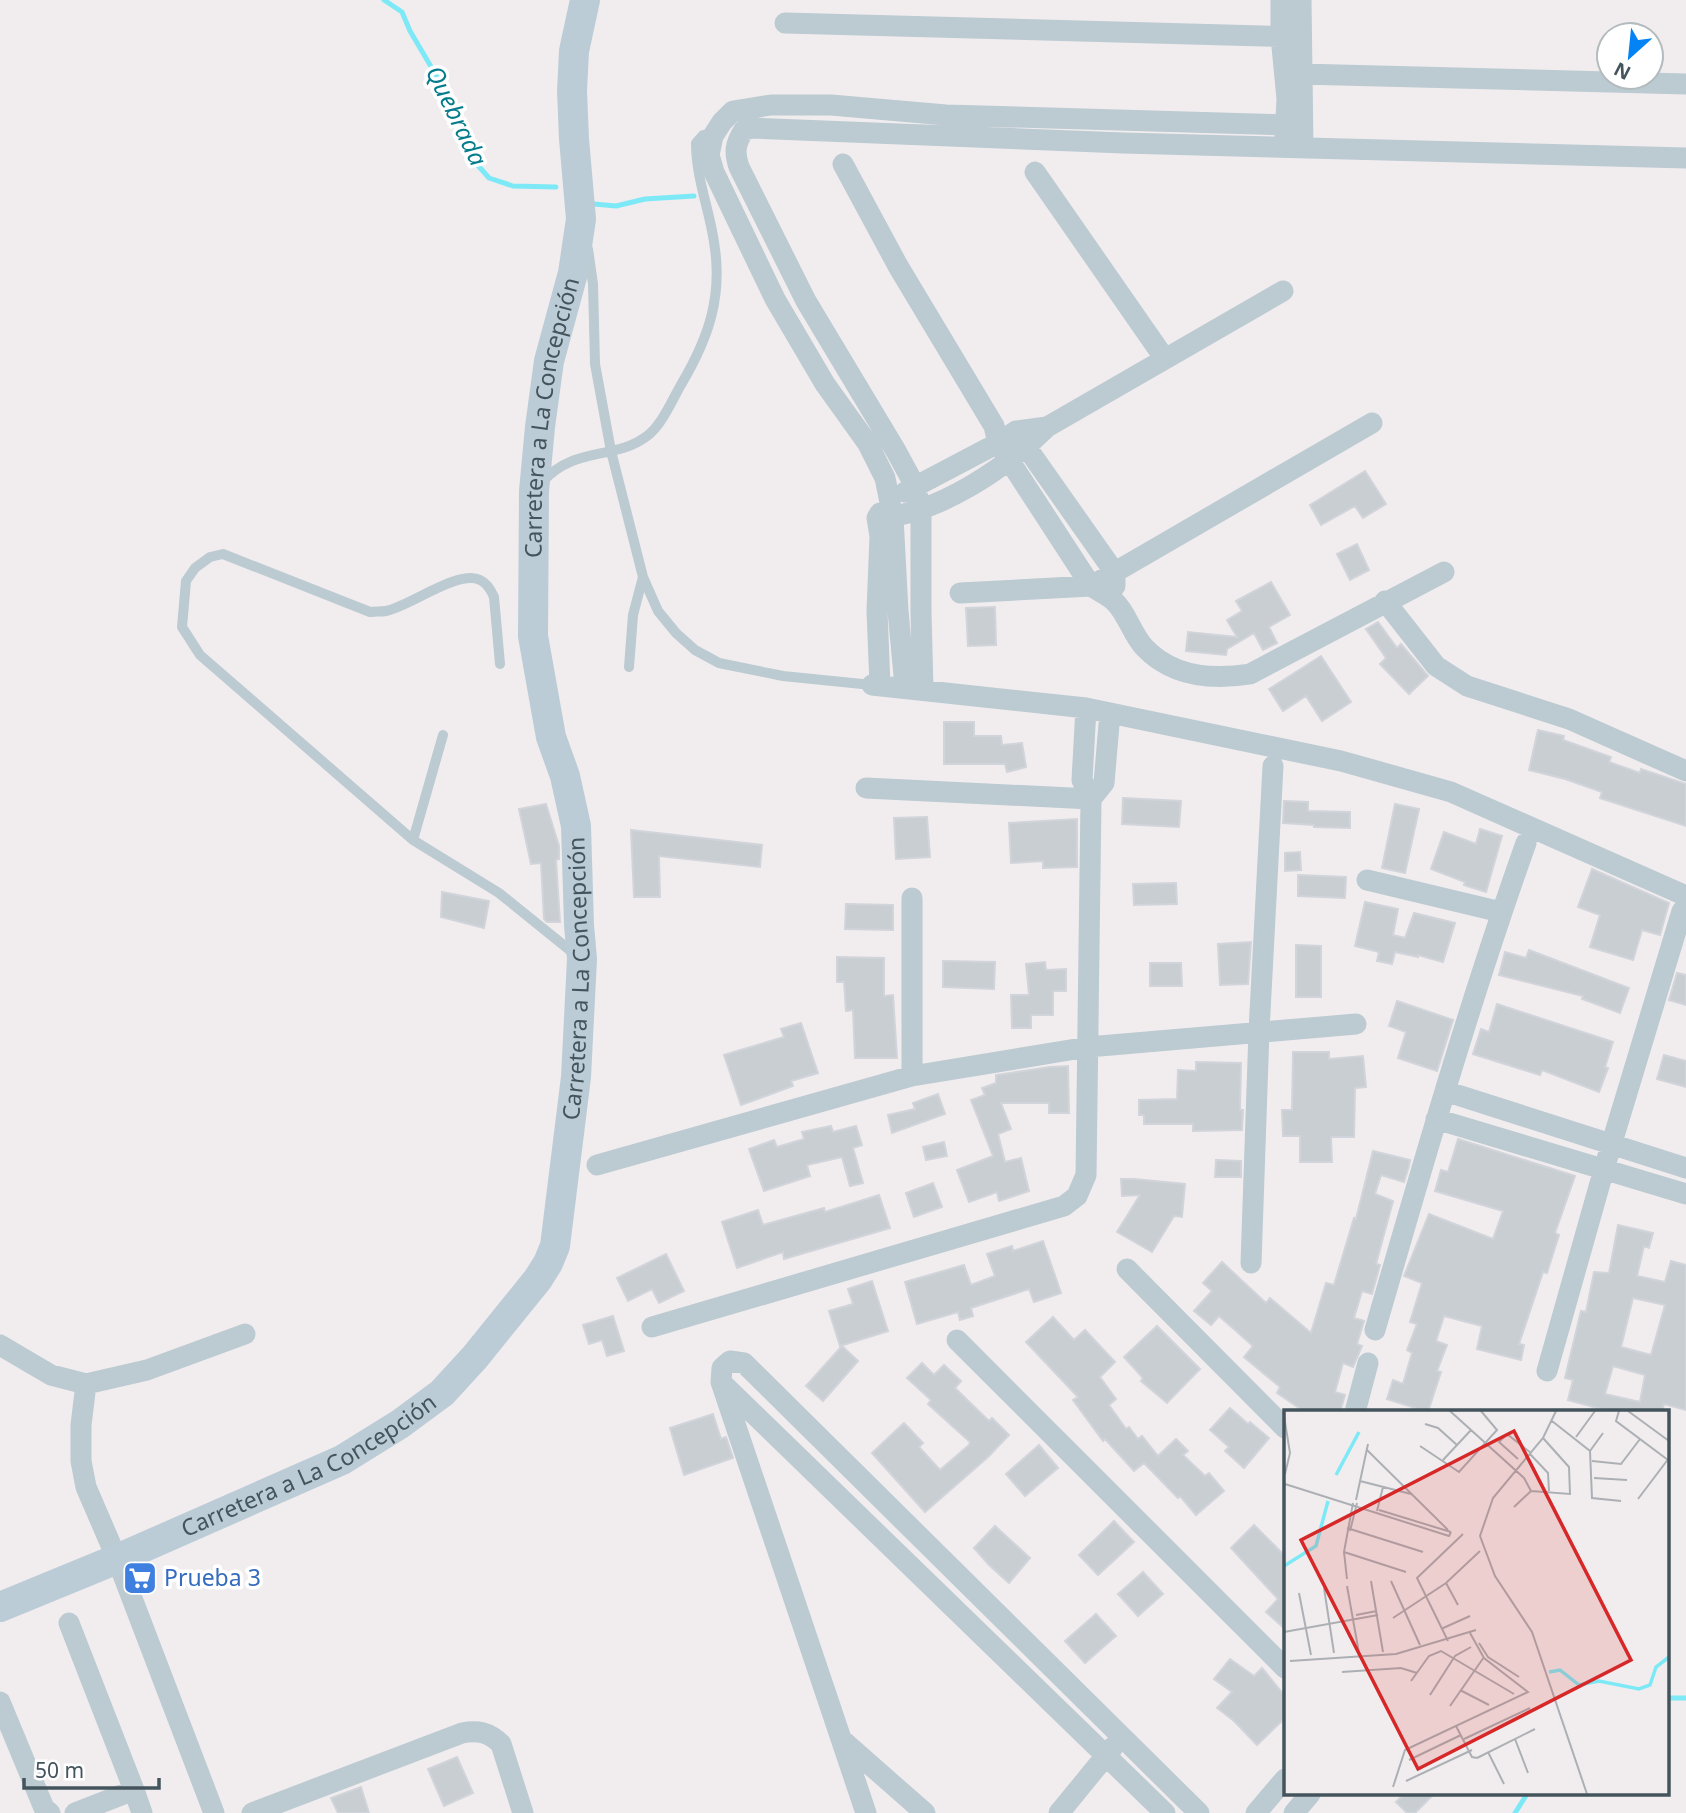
<svg xmlns="http://www.w3.org/2000/svg" width="1686" height="1813" font-family="'Noto Sans',sans-serif">
  <style>
    .lines { fill: none; stroke-linecap: round; stroke-linejoin: round }
    .stream { stroke: #7ee9f6; stroke-width: 5 }
    .building { fill: #c9ced3; stroke: #d1d4da; stroke-width: 2; fill-rule: evenodd }
    .service { stroke: #bccad2; stroke-width: 10 }
    .minor { stroke: #bccad2; stroke-width: 21 }
    .secondary { stroke: #bcccd7; stroke-width: 30 }
    .labels { text-anchor: middle; stroke-width: 7; stroke-linejoin: round; paint-order: stroke }
    .street-label { font-size: 23px; fill: #44545d; stroke: #fff }
    .shop-label { font-size: 23px; fill: #366cbe; stroke: #fff; text-anchor: start }
    .water-label { font-size: 24px; font-style: italic; fill: #047c8b; stroke: #fff }
    .inset-river { fill: none; stroke: #7ee9f6; stroke-width: 3.5 }
    .inset-road { fill: none; stroke: #acb0b4; stroke-width: 2 }
    .view { fill: #d62828; fill-opacity: 0.15; stroke: #d62828; stroke-width: 3.5 }
    .inset-edge { fill: none; stroke: #44545d; stroke-width: 3.5 }
  </style>
  <rect width="100%" height="100%" fill="#f1edee"/>
  <g class="lines">
    <path class="stream" d="M384 0 402 12 410 31 446 92 475 162 489 178 513 186 556 187
      M594 204 616 206 645 199 694 196
      M1667 1698H1686
      M1515 1813 1527 1794"/>
  </g>
  <path class="building" d="M1365 471 1386 504 1363 518 1355 506 1321 525 1310 505Z
    M1357 544 1369 570 1350 580 1337 554Z
    M1271 582 1290 615 1269 627 1277 643 1263 650 1254 633 1227 649 1226 655 1186 651 1188 632 1237 637 1227 620 1242 611 1236 601Z
    M995 607 996 645 968 646 966 608Z
    M1378 622 1397 648 1401 644 1428 676 1409 694 1380 664 1386 658 1366 629Z
    M1321 656 1351 702 1322 721 1306 696 1283 711 1269 689Z
    M944 722H974V736H1001L1002 745 1022 743 1026 767 1007 772 1005 764H944Z
    M1538 730 1564 736 1563 740 1611 757 1609 762 1640 773 1641 769 1686 784V826L1600 798 1602 792 1565 779 1529 770Z
    M1123 798 1181 801 1179 827 1122 824Z
    M1284 801 1308 802V811L1350 812V828L1314 827V825L1283 823Z
    M546 804 559 846V859L556 860 560 922H547L544 919 541 863 531 864 519 809Z
    M1395 804 1419 809 1405 873 1382 868Z
    M927 817 930 857 896 859 894 818Z
    M1077 819V867L1043 868V861L1011 863 1009 823Z
    M1480 829 1502 836 1486 892 1464 885 1465 882 1431 869 1444 832 1476 844Z
    M631 830 762 845 760 867 659 856 660 897H634Z
    M1300 852 1301 870 1285 871V853Z
    M1592 869 1669 903 1660 935 1642 930 1633 960 1590 947 1600 915 1578 907Z
    M1298 875 1346 877 1345 898 1298 896Z
    M1176 883 1177 904 1134 905 1133 884Z
    M442 892 489 901 484 928 441 917Z
    M1365 902 1398 909 1393 935 1405 938 1414 913 1455 923 1443 962 1418 955V957L1395 952 1392 964 1377 961 1379 952 1355 946Z
    M846 904 893 905V930L845 929Z
    M1251 942 1248 984 1220 985 1218 944Z
    M1296 945 1321 946V997H1296Z
    M1529 950 1629 988 1620 1013 1582 999 1583 996 1499 975 1505 952 1526 958Z
    M837 957 884 958V996L893 995 897 1058H855L853 1010 846 1011 844 982H837Z
    M943 961 995 962 994 989 943 987Z
    M1045 962 1046 970 1066 969V991H1053V1015H1031V1028H1012L1011 995H1029L1026 964Z
    M1150 963H1181L1182 986H1150Z
    M1677 973 1686 975V1005L1669 1000Z
    M1397 1001 1453 1020 1437 1071 1398 1058 1406 1032 1389 1026Z
    M1497 1004 1613 1042 1605 1067 1608 1068 1599 1092 1542 1070 1540 1075 1473 1054 1481 1029 1489 1032Z
    M801 1023 818 1073 791 1081 793 1086 741 1105 724 1055 784 1037 781 1029Z
    M1293 1052H1329V1059L1363 1056 1366 1087 1355 1088 1354 1137H1331L1332 1162H1300V1136H1283L1282 1110H1292Z
    M1664 1055 1686 1061V1087L1657 1079Z
    M1196 1062 1241 1063 1240 1110H1243L1242 1130 1193 1131V1124H1144V1115H1139V1100L1177 1099 1178 1070 1196 1071Z
    M1068 1066 1069 1113H1049V1103H1001L1011 1129 998 1134 1005 1162 1021 1158 1029 1191 999 1201 997 1192 969 1202 957 1170 993 1156 971 1100 985 1095 982 1088 996 1083V1075L1050 1067Z
    M938 1094 945 1114 892 1133 888 1115 915 1109 913 1103Z
    M831 1126 833 1132 856 1126 862 1145 853 1148 863 1183 850 1186 842 1157 807 1165 810 1176 764 1191 749 1149 774 1140 777 1147 804 1139 802 1132Z
    M1458 1139 1575 1176 1555 1233 1559 1235 1547 1273 1543 1272 1519 1344 1524 1345 1521 1360 1477 1349 1482 1326 1444 1316 1436 1341 1447 1345 1437 1371 1441 1372 1428 1412 1387 1399 1393 1380 1403 1384 1412 1353 1407 1350 1417 1324 1410 1322 1422 1283 1404 1276 1406 1271 1429 1214 1493 1239 1503 1211 1435 1191 1441 1170 1448 1172Z
    M944 1142 947 1156 926 1160 923 1147Z
    M1373 1151 1410 1160 1409 1166 1404 1182 1381 1175 1375 1194 1393 1201 1376 1264 1380 1265 1372 1294 1362 1291 1354 1318 1364 1321 1357 1344 1362 1346 1353 1367 1343 1363 1335 1392 1345 1395 1340 1412 1318 1409 1316 1412H1305L1277 1393 1280 1387 1244 1357 1253 1346 1219 1316 1211 1325 1194 1311 1212 1291 1203 1283 1222 1262 1266 1303 1270 1298 1311 1333 1326 1283 1334 1285 1354 1218 1356 1219Z
    M1216 1160 1241 1161V1177H1215Z
    M1121 1179H1134L1185 1184 1182 1217 1174 1216 1152 1252 1117 1232 1140 1195 1122 1196Z
    M933 1183 942 1207 914 1217 906 1193Z
    M879 1195 890 1228 784 1259 783 1252 737 1268 722 1222 758 1210 763 1225 824 1208 825 1212Z
    M1618 1225 1653 1233 1649 1248 1644 1246 1637 1276 1665 1282 1671 1261 1686 1265V1410L1664 1404 1662 1412H1612L1568 1400 1573 1380 1565 1378 1581 1311 1586 1312 1594 1272 1609 1273ZM1633 1298 1665 1305 1651 1355 1621 1347ZM1613 1366 1645 1375 1640 1402 1605 1394Z
    M1043 1241 1061 1293 1034 1302 1029 1289 971 1308 973 1316 960 1320 958 1312 917 1324 905 1282 964 1265 971 1285 995 1276 987 1254 1012 1246 1013 1251Z
    M666 1254 684 1291 659 1303 652 1289 628 1301 617 1278Z
    M872 1281 888 1331 840 1346 829 1311 853 1304 848 1289Z
    M613 1316 624 1351 607 1356 602 1340 589 1344 583 1325Z
    M1053 1317 1074 1340 1085 1330 1115 1362 1100 1377 1116 1399 1109 1405 1126 1429 1129 1427 1138 1439 1142 1436 1158 1456 1176 1439 1188 1451 1183 1455 1205 1476 1209 1473 1224 1491 1196 1515 1180 1496 1178 1498 1144 1463 1134 1471 1105 1439 1103 1441 1073 1400 1078 1397 1026 1342Z
    M1157 1326 1200 1369 1167 1403 1141 1381 1143 1378 1124 1357Z
    M842 1346 858 1361 823 1401 806 1386Z
    M922 1363 934 1375 944 1365 961 1381 955 1388 989 1421 992 1418 1009 1435 988 1457 925 1512 872 1453 904 1423 923 1443 919 1447 940 1470 969 1445 970 1442 928 1404 931 1400 907 1378Z
    M1230 1408 1248 1424 1250 1422 1269 1438 1244 1468 1225 1451 1229 1447 1210 1430Z
    M713 1414 721 1439 726 1437 733 1458 684 1475 670 1428Z
    M1039 1445 1058 1468 1025 1496 1006 1474Z
    M1114 1521 1134 1542 1098 1575 1079 1555Z
    M1254 1525 1285 1556V1629L1266 1612 1278 1599 1231 1548Z
    M995 1526 1030 1558 1009 1583 989 1565 974 1548Z
    M1143 1572 1163 1594 1138 1616 1118 1594Z
    M1096 1614 1116 1636 1085 1663 1065 1641Z
    M1230 1659 1254 1676 1262 1668 1285 1696V1718L1257 1745 1234 1721 1217 1708 1232 1692 1214 1679Z
    M457 1757 473 1793 444 1806 428 1769Z
    M361 1787 369 1813H338L331 1798Z
    M1404 1794H1434L1415 1813H1407L1396 1802Z"/>
  <g class="lines">
    <path class="service" d="M588 249 593 284 595 364 611 451 643 577 658 611 676 633 695 650 719 663 783 676 872 685
      M542 482C576 445 614 461 647 436 662 425 672 400 682 383 709 337 723 296 714 242 709 208 696 178 696 143L703 135 713 136
      M500 664 494 597C491 590 487 583 480 580 459 569 410 606 386 611 381 612 375 611 370 612L223 554 210 557 195 568 186 581 182 627 200 655 413 840 499 893 577 956
      M629 667 633 615 643 577
      M413 840 443 735"/>
    <path class="minor" d="M1281 0V36L1287 99 1285 138
      M1301 0 1303 147
      M785 23 1301 37
      M1300 74 1686 84
      M843 164 898 266 994 426 998 443 1091 586C1098 591 1108 595 1114 601 1127 613 1132 634 1144 647 1172 677 1213 680 1250 674L1444 572
      M1035 172 1165 359
      M1020 438 1115 573V586
      M905 492 998 443 1016 431 1047 427
      M877 518C937 515 1006 468 1047 427L1283 291
      M960 593 1091 586 1372 423
      M1385 601 1436 666 1467 686 1569 719 1686 771
      M872 685 1086 708 1341 761 1451 792 1686 896
      M880 685 877 611 880 536 877 518 880 513
      M905 686 898 611 893 517 885 478 868 444 825 384 775 299 714 172 709 155 713 136 722 122 733 111 771 105H831L946 115 1285 125
      M923 689 921 612V509L915 486 896 451 806 301 739 167C734 152 735 144 744 130L752 128 1123 143 1686 158
      M866 788 1091 799
      M1091 799 1104 783 1110 713
      M1367 880 1501 912
      M912 898V1076
      M1445 1091 1686 1168
      M1436 1119 1686 1194
      M597 1165 912 1076 1088 1047 1356 1024
      M1251 1263 1259 1031 1273 766
      M1127 1269 1285 1428
      M652 1327 1064 1206 1077 1196 1086 1175 1091 799 1082 780 1086 708
      M1375 1330C1422 1167 1469 1003 1526 843
      M957 1340 1285 1668
      M0 1345 51 1375 86 1384 147 1370 245 1334
      M1547 1371 1604 1169 1682 911
      M86 1384 81 1425V1461L86 1487 117 1559 214 1813
      M725 1386 1165 1813
      M1355 1412 1368 1363
      M69 1623 134 1790 75 1813
      M0 1702 44 1808 50 1813
      M842 1740 925 1813
      M134 1790 142 1813
      M252 1813 462 1733C478 1730 489 1732 501 1744L523 1813
      M866 1813 721 1382 722 1368 730 1361 744 1363 1199 1813
      M1059 1813 1113 1747
      M1256 1813 1285 1779
      M1294 1813 1310 1794"/>
    <path class="secondary" id="s1" d="M0 1607 117 1559 342 1460 400 1424 442 1393 475 1357 538 1279 548 1263 555 1246 576 1077 582 959 579 925 576 826 565 776 551 737 533 636 534 491 540 427 549 361 573 273 581 219 574 139 572 91 574 51 585 0"/>
  </g>
  <defs>
    <g id="supermarket-square" transform="scale(1.75)"><rect x="-9" y="-9" width="18" height="18" rx="4" fill="#3f7fe0" stroke="#fff"/><path d="M-6-5.5h2.5l.6 2H6L4.5 2H-2.5L-4.4-4H-6ZM-1.5 3.2a1.3 1.3 0 1 0 .1 0ZM3 3.2a1.3 1.3 0 1 0 .1 0Z" fill="#fff"/></g>
  </defs>
  <g fill-rule="evenodd">
    <use href="#supermarket-square" x="140" y="1578"/>
  </g>
  <g class="labels">
    <g class="street-label">
      <text dy="8" stroke="none"><textPath href="#s1" startOffset="1516">Carretera a La Concepción</textPath></text>
      <text dy="8" stroke="none"><textPath href="#s1" startOffset="948">Carretera a La Concepción</textPath></text>
      <text dy="8" stroke="none"><textPath href="#s1" startOffset="340">Carretera a La Concepción</textPath></text>
    </g>
    <g class="shop-label">
      <text x="164" y="1586">Prueba 3</text>
    </g>
    <g class="water-label">
      <text transform="translate(456 116) rotate(64)" y="8">Quebrada</text>
    </g>
  </g>
  <g transform="translate(1284 1410)">
    <rect width="385" height="385" fill="#f1edee"/>
    <path class="inset-river" d="M52 65 75 22M0 156 32 136 44 91M265 262 276 260 295 275 315 271 355 279 366 275 372 257 385 247"/>
    <path class="inset-road" d="M166 1 240 68 247 81M272 1 259 28 209 88 196 126 211 166 248 222 303 384M335 1 332 11 384 50M344 1 385 31M0 6 6 43 1 64M268 11 306 41 308 88 337 91M141 14 154 18 173 35M292 27 311 1M136 36 175 62 213 20 197 1M83 40 164 120M306 41 319 23M246 44 264 63 265 81M234 49 215 32 223 24 247 43M159 50 187 20M308 51 337 54 356 29M310 68 343 70M76 71 127 84M1 74 165 126 167 122M354 89 385 48M72 90 84 34M69 93 60 142 122 162M230 97 247 81 286 84 285 57 259 28M95 100 167 122M93 101 99 77M63 118 139 142M66 121 73 93M60 142 63 169M87 171 99 242M107 171 136 235M162 173 174 195M63 176 75 243M40 178 50 243M15 183 27 245M72 205 93 201M109 208 162 173 196 141M157 219 186 206M0 222 94 205M164 231 133 168 179 124M195 233 204 247 235 267M6 251 112 244 192 220M58 262 117 258 133 263M127 271 145 246 157 241 230 284M176 280 205 295M146 285 171 246 187 237M166 296 200 247M172 316 188 347 193 348M180 329 246 298M231 329 244 363M204 342 220 374M193 348 251 319M125 350 177 325M122 371 188 340M109 377 121 340 244 282 200 248 186 223"/>
    <path class="view" d="M230 21 347 250 134 359 17 130Z"/>
    <rect width="385" height="385" class="inset-edge"/>
  </g>
  <g transform="translate(1630 56) rotate(207)"><circle r="33" fill="#ffffff" stroke="#b4bbbe" stroke-width="2"/>
  <path d="M0-5L12 26L0 18L-12 26Z" fill="#0484f4"/>
  <text y="-10" font-size="19" font-weight="bold" text-anchor="middle" fill="#44545d">N</text>
  </g>
  <path d="M24 1778v10h135v-10" fill="none" stroke="#44545d" stroke-width="3.5"/>
  <text x="35" y="1778" font-size="21" fill="#44545d" stroke="#ffffff" stroke-width="5" paint-order="stroke">50 m</text>
</svg>
